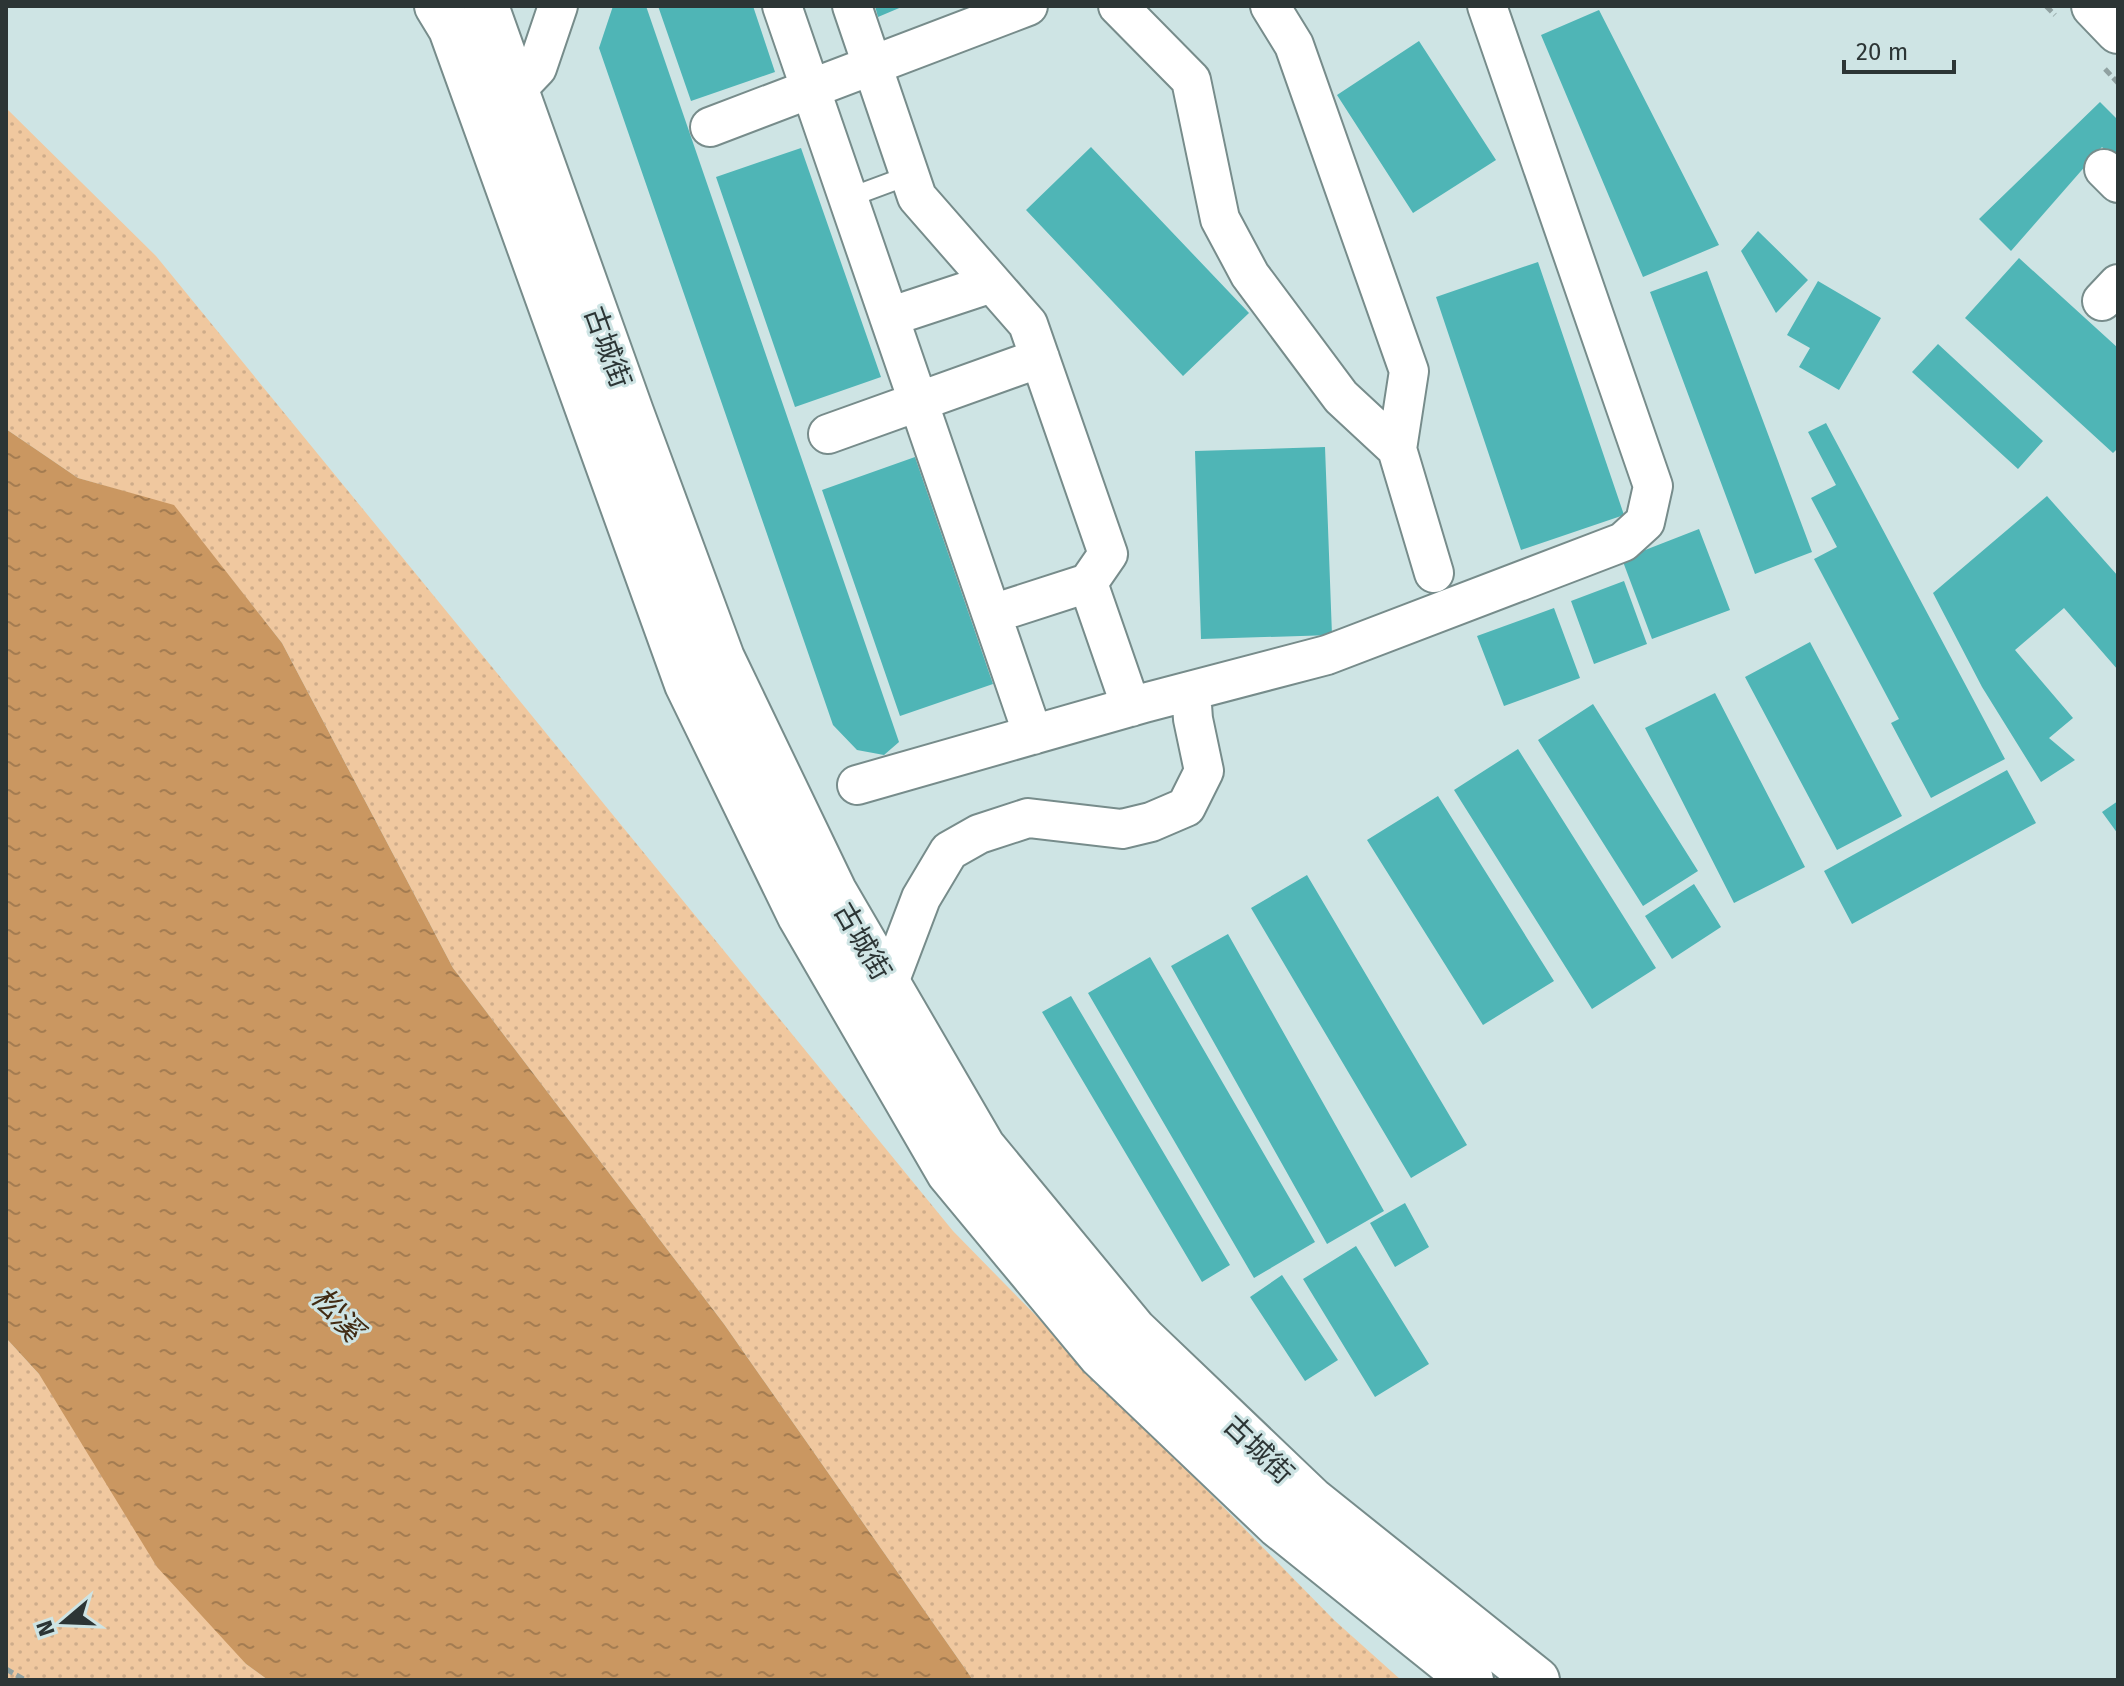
<svg xmlns="http://www.w3.org/2000/svg" width="2124" height="1686" font-family="'Fira Sans','Noto Sans SC',sans-serif">
  <style>
    .grass { fill: url(#grass-dots) }
    .water { fill: url(#water-ripples) }
    .building { fill: #4fb5b6 }
    .lines { fill: none; stroke-linecap: round; stroke-linejoin: round }
    .lane-casing { stroke: #778c8b; stroke-width: 22 }
    .street-casing { stroke: #778c8b; stroke-width: 42 }
    .secondary-casing { stroke: #778c8b; stroke-width: 48 }
    .path { stroke: #90a1a1; stroke-width: 5; stroke-dasharray: 8 4; stroke-linecap: butt }
    .lane { stroke: #fff; stroke-width: 18 }
    .street { stroke: #fff; stroke-width: 38 }
    .secondary { stroke: #fff; stroke-width: 44 }
    .labels { text-anchor: middle; stroke-width: 6; stroke-linejoin: round; paint-order: stroke }
    .street-label { font-size: 28px; fill: #2c3535; stroke: #cee4e4 }
    .water-label { font-size: 30px; font-style: italic; fill: #412b13; stroke: #cee4e4 }
  </style>
  <defs>
    <pattern id="grass-dots" width="8" height="8" patternUnits="userSpaceOnUse" patternTransform="scale(2)"><rect width="8" height="8" fill="#f0c89f"/><path d="M2 2h.1M6 6h.1" fill="none" stroke="#ceac8a" stroke-width="1.8" stroke-linecap="round"/></pattern>
    <pattern id="water-ripples" width="26" height="14" patternUnits="userSpaceOnUse" patternTransform="scale(2)"><rect width="26" height="14" fill="#ca9761"/><path d="M2 4q2-2 4 0t4 0M15 11q2-2 4 0t4 0" fill="none" stroke="#a47c51"/></pattern>
  </defs>
  <rect width="100%" height="100%" fill="#cee4e4"/>
  <path class="grass" d="M6 108 156 256 953 1231 1334 1620 1401 1680H973L724 1324 453 968 282 643 174 506 78 478 6 429Z
    M6 1338 39 1374 246 1664 268 1680H6Z"/>
  <path class="water" d="M6 429 78 478 174 505 282 643 453 968 724 1324 973 1680H268L246 1664 157 1567 39 1374 6 1338Z"/>
  <path class="building" d="M613 6H646L899 742 884 755 857 750 833 725 599 48Z
    M658 6H753L775 72 691 101Z
    M875 6H904L878 17Z
    M1599 10 1719 245 1643 277 1541 35Z
    M1419 41 1496 160 1413 213 1337 95Z
    M2100 102 2118 120V164L2102 147 2011 251 1979 219Z
    M1091 147 1249 313 1183 376 1026 210Z
    M801 148 881 377 795 407 716 177Z
    M1758 231 1808 280 1776 313 1741 251Z
    M2019 258 2118 348V448L2113 453 1965 318Z
    M1538 262 1624 515 1521 550 1436 297Z
    M1707 271 1812 552 1755 574 1650 292Z
    M1818 281 1881 318 1839 390 1799 367 1810 348 1787 335Z
    M1938 344 2043 441 2018 469 1912 372Z
    M1826 423 2005 759 1931 798 1891 723 1899 719 1814 559 1837 547 1811 498 1836 485 1808 432Z
    M1325 447 1332 635 1201 639 1195 451Z
    M915 457 993 684 900 716 822 490Z
    M2047 496 2118 576V670L2064 608 2015 650 2073 718 2049 738 2075 760 2041 782 1982 687 1933 593Z
    M1699 529 1730 610 1652 639 1622 559Z
    M1624 581 1647 644 1594 664 1571 601Z
    M1554 608 1580 678 1504 706 1477 636Z
    M1810 642 1902 816 1837 850 1745 677Z
    M1715 693 1805 867 1734 903 1645 728Z
    M1593 704 1698 871 1643 906 1538 740Z
    M1518 749 1656 968 1592 1009 1454 790Z
    M2007 770 2036 823 1852 924 1824 871Z
    M1438 796 1554 981 1483 1025 1367 840Z
    M2118 801V834L2102 812Z
    M1307 875 1467 1145 1411 1178 1251 908Z
    M1694 884 1721 927 1672 959 1645 916Z
    M1228 934 1384 1211 1327 1244 1171 966Z
    M1150 957 1315 1242 1254 1278 1088 993Z
    M1071 996 1230 1265 1202 1282 1042 1012Z
    M1405 1203 1429 1247 1395 1267 1370 1223Z
    M1356 1246 1429 1364 1375 1397 1303 1279Z
    M1282 1275 1338 1360 1305 1381 1250 1297Z"/>
  <g class="lines">
    <g class="lane-casing">
      <path id="lane" d="M848 198 910 175"/>
    </g>
    <g class="street-casing">
      <path id="street" d="M782 6 1033 735
        M852 6 917 197 1028 324 1108 554 1088 583 1131 707
        M1118 6 1191 80 1220 219 1250 275 1341 397 1397 449
        M1270 6 1294 45 1409 371 1397 449 1434 573
        M516 90 537 68 558 6
        M710 127 1028 6
        M2104 169 2118 183
        M2102 301 2118 284
        M889 317 992 283
        M828 434 1040 358
        M992 614 1088 583
        M857 785 1144 703 1327 655 1623 542 1645 522 1653 486 1487 6
        M888 985 921 898 949 851 979 834 1028 818 1122 829 1151 822 1186 807 1204 771 1193 719 1191 691"/>
    </g>
    <g class="secondary-casing">
      <path id="secondary" d="M437 6 451 29 687 684 800 916 949 1173 1100 1355 1278 1525 1471 1680
        M486 6 631 412 722 658 834 891 983 1147 1134 1330 1312 1500 1537 1680
        M2094 6 2118 31"/>
    </g>
    <path class="path" d="M2046 6 2055 15
      M2105 69 2118 83
      M6 1669 25 1680"/>
    <use href="#lane" class="lane"/>
    <use href="#street" class="street"/>
    <use href="#secondary" class="secondary"/>
  </g>
  <g class="labels">
    <g class="street-label">
      <text transform="translate(608 347) rotate(70)" y="10">古城街</text>
      <text transform="translate(863 941) rotate(60)" y="10">古城街</text>
      <text transform="translate(1259 1449) rotate(44)" y="10">古城街</text>
    </g>
    <g class="water-label">
      <text transform="translate(337 1314) rotate(48)" y="10">松溪</text>
    </g>
  </g>
  <rect width="2124" height="1686" fill="none" stroke="#2c3535" stroke-width="16"/>
  <g transform="translate(64 1622) rotate(251)" stroke="#cee4e4" stroke-width="6" paint-order="stroke">
  <path d="M0-6L14 30L0 20L-14 30Z" fill="#2c3535"/>
  <text y="-12" font-size="22" font-weight="bold" text-anchor="middle" fill="#2c3535">N</text>
  </g>
  <path d="M1844 60v12h110v-12" fill="none" stroke="#2c3535" stroke-width="4"/>
  <text x="1856" y="60" font-size="24" fill="#2c3535" stroke="#cee4e4" stroke-width="6" paint-order="stroke">20 m</text>
</svg>
